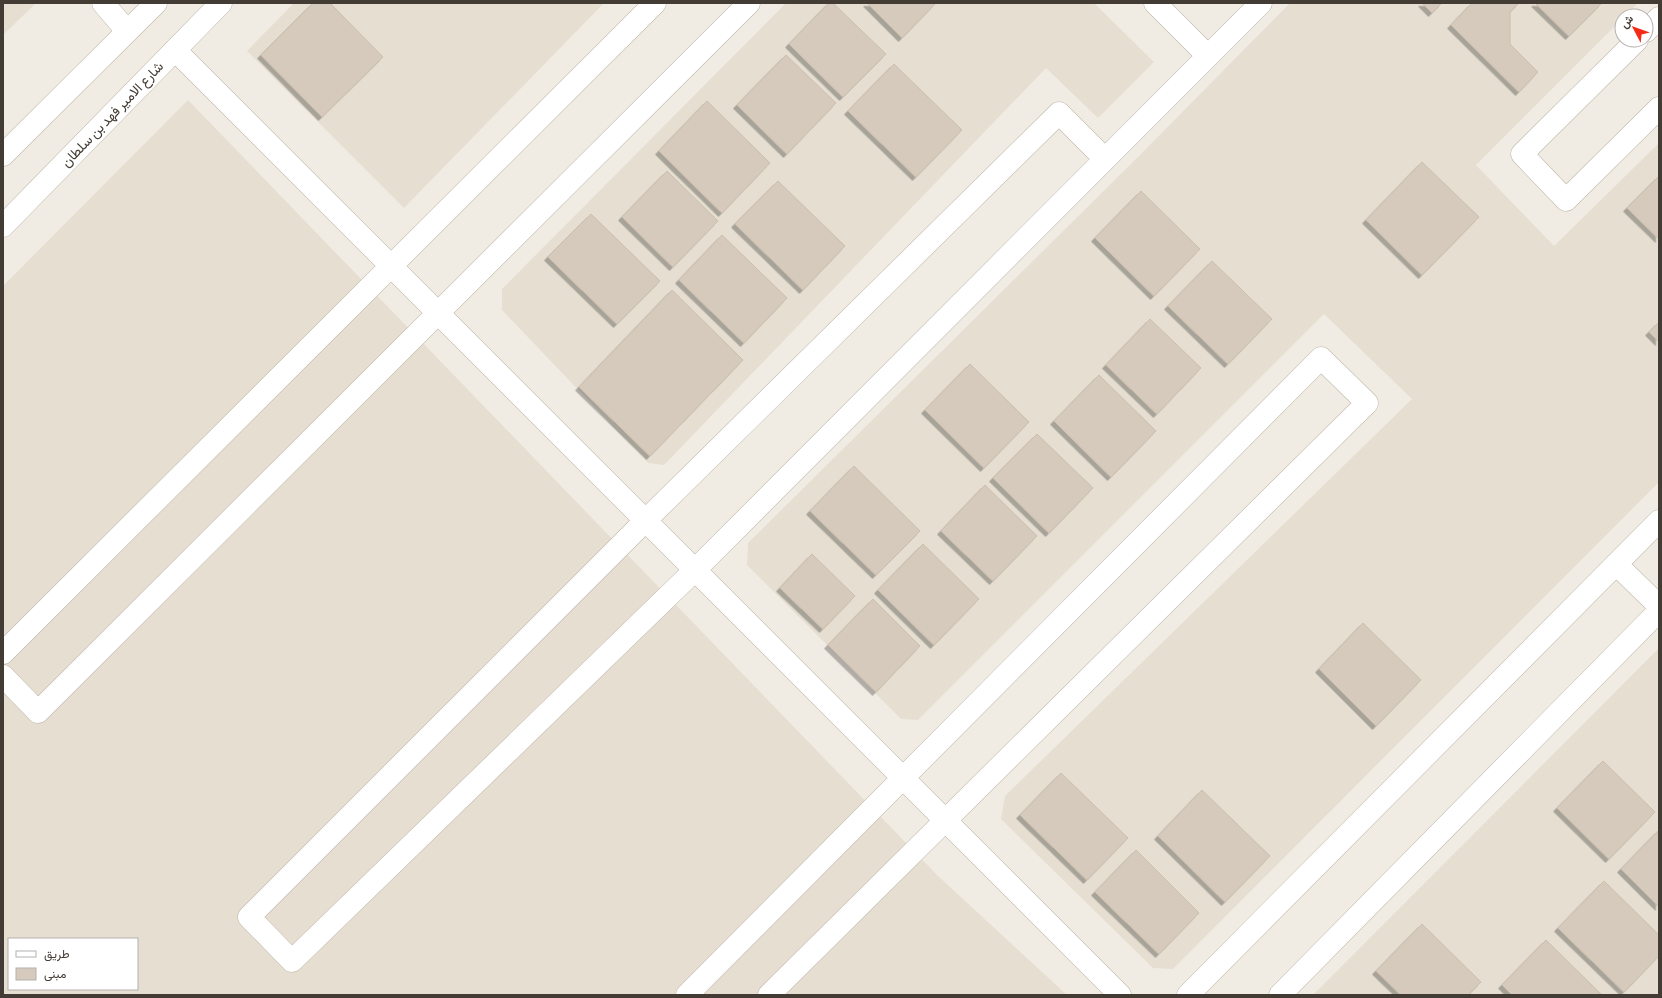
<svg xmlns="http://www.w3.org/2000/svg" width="1662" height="998" font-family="'Alegreya Sans',Vazirmatn,sans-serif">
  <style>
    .residential { fill: #e5ded1; fill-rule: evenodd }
    .building { fill: #d5cabc; stroke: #cdbeac; filter: url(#shadow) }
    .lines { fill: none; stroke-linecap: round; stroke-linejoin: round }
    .minor-casing { stroke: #bfb6a9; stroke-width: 23 }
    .tertiary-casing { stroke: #bfb6a9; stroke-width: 23 }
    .minor { stroke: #fff; stroke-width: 22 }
    .tertiary { stroke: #fff; stroke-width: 22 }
    .labels { text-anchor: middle; stroke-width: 4; stroke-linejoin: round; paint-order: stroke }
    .street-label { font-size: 14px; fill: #433c34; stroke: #fff }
  </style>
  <defs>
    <filter id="shadow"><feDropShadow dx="-3.5" dy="3.5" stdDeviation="0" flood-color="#0004"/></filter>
  </defs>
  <rect width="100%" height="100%" fill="#f1ece3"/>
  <path class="residential" d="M3 3H36L3 35Z
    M294 3H604L404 208 247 51Z
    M786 3H1094L1154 62 1098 118 1046 68 664 465 648 463 502 310V289Z
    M1290 3H1638L1625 16H1622V19L1476 165 1554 246 1659 143V482L1173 969 1153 968 1001 819 1005 796 1412 399 1324 314 918 720 901 719 747 565 748 543 1139 156Z
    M188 100 937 875 1067 995H3V286ZM9 939H137V989H9Z
    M1659 648V992L1656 995H1313Z"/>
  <path class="building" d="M313 3H330L383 57 322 117 261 55Z
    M829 3H833L886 54 843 97 789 44Z
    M867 3H936L902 38Z
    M1422 3H1442L1432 13Z
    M1472 3H1519L1510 12V44L1538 72 1519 92 1451 25Z
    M1535 3H1602L1569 36Z
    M786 55 836 103 787 154 737 105Z
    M894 64 962 130 916 177 848 111Z
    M707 101 770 163 722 213 659 151Z
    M1422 162 1479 217 1422 275 1366 220Z
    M667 171 718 221 673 267 622 217Z
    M1659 176V239L1627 208Z
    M778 181 845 246 803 290 735 224Z
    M1141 191 1200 249 1154 296 1095 238Z
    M591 214 660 281 617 324 548 257Z
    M722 235 787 298 744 343 679 280Z
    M1212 261 1272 319 1228 364 1168 306Z
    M672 290 743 360 650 456 579 387Z
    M1150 319 1201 368 1157 414 1106 365Z
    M1659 322V342L1649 332Z
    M970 364 1029 422 984 468 925 410Z
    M1099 375 1156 431 1111 477 1054 421Z
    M1037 434 1093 488 1049 533 993 478Z
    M854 466 920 531 876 575 810 511Z
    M985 485 1037 536 993 581 941 531Z
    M923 544 979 599 934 645 878 590Z
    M812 554 855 596 823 629 780 588Z
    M873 599 920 646 876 692 828 645Z
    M1363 623 1421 680 1376 726 1319 669Z
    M1603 761 1655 812 1609 859 1557 808Z
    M1061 773 1128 838 1087 880 1020 815Z
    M1202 790 1270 856 1225 902 1158 836Z
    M1659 830V907L1621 869Z
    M1136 850 1199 913 1159 954 1095 892Z
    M1604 881 1659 935V956L1624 992 1558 928Z
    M1422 924 1481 982 1468 995H1401L1376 971Z
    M1546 940 1602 995H1512L1502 985Z"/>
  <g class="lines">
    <g class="minor-casing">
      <path id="minor" d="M103 3 127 31
        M1155 3 1208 56
        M1646 31 1659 18
        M1637 40 1522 154 1566 200 1659 108
        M175 50 1120 995
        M1105 159 1059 113 646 520 249 917 292 961 695 570 1261 3
        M1616 564 1659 606
        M3 653 655 3
        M3 676 38 712 749 3
        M687 995 1321 358 1367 403 769 995
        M1188 995 1659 521
        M1280 995 1659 611"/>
    </g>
    <g class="tertiary-casing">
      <path id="tertiary" d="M3 155 156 3
        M3 226 221 3"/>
    </g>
    <use href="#minor" class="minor"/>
    <use href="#tertiary" class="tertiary"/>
  </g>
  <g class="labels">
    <g class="street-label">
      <text transform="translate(112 114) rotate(-46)" y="5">شارع الامير فهد بن سلطان</text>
    </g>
  </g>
  <rect width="1662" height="998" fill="none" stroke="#433c34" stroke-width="8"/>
  <rect x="8" y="938" width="130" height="52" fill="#ffffff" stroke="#b4b1ae"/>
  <rect x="16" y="951" width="20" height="6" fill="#ffffff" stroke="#b4b1ae"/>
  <text x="44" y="958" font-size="12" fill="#433c34">طريق</text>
  <rect x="16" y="968" width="20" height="12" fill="#d5cabc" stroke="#b4b1ae"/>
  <text x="44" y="978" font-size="12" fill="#433c34">مبنى</text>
  <g transform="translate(1634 28) rotate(311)"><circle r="19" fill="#ffffff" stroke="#b4b1ae"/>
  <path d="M0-3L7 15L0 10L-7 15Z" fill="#f42b17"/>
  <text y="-6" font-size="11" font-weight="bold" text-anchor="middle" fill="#433c34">ش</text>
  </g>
</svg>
